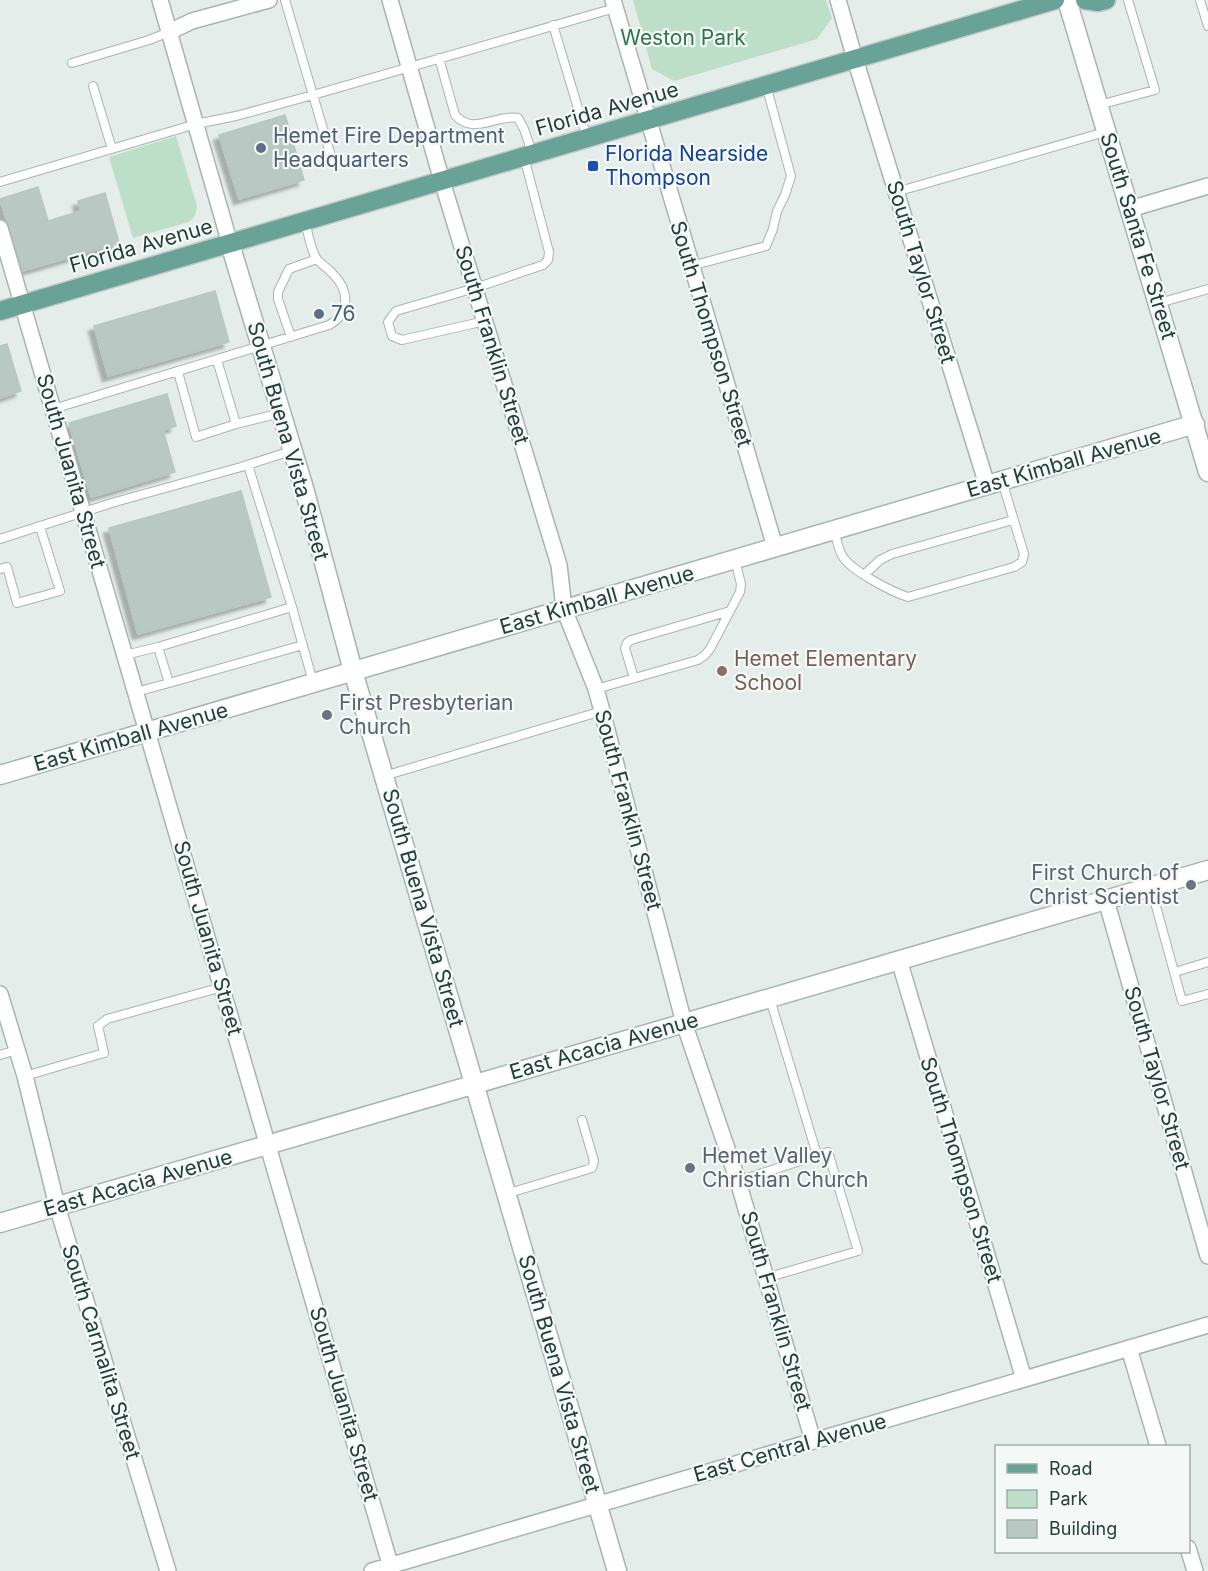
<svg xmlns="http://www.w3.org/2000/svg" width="1208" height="1571" font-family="Inter,sans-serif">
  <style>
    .green { fill: #bddec8 }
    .building { fill: #b9c8c3; stroke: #b6c7c1; stroke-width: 1.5; filter: url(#shadow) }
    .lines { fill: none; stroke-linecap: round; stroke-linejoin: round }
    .service-casing { stroke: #a6b5b1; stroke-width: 10 }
    .minor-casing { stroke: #a6b5b1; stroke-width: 18 }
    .tertiary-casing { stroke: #a6b5b1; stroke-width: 21 }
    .primary-casing { stroke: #c1c9c8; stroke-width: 21 }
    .service { stroke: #fff; stroke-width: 8 }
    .minor { stroke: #fff; stroke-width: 15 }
    .tertiary { stroke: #fff; stroke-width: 18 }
    .primary { stroke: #69a297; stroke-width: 18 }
    .service-dot { fill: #5c6f8a; stroke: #f4f9f7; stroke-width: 2 }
    .transit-dot { fill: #1a4fb4; stroke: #f4f9f7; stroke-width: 2 }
    .education-dot { fill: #8d6e63; stroke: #f4f9f7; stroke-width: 2 }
    .worship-dot { fill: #6b7280; stroke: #f4f9f7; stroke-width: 2 }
    .labels { text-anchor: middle; stroke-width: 4.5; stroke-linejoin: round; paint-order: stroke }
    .park-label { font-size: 21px; fill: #2e754e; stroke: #f4f9f7 }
    .street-label { font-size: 21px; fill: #233e39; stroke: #f4f9f7 }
    .service-label { font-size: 21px; fill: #4e5e75; stroke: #f4f9f7; text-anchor: start }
    .transit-label { font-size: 21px; fill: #164399; stroke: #f4f9f7; text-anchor: start }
    .education-label { font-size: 21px; fill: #785e54; stroke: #f4f9f7; text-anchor: start }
    .worship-label { font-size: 21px; fill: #5b616d; stroke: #f4f9f7; text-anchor: start }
  </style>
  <defs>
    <filter id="shadow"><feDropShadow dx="-5.5" dy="5.5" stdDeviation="1.5" flood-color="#0004"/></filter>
  </defs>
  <rect width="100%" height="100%" fill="#e4ede9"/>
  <path class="green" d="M633 0H826L832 18 817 39 674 81 652 69Z
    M176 136 197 206C196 214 195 218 188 222L133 238 109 157Z"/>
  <path class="building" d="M285 115 304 180 239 199 219 135Z
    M38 187 48 221 81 211 78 201 105 193 119 243 22 271 0 199Z
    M215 291 229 342 108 376 94 326Z
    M7 344 21 391 0 398V346Z
    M167 394 176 426 163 430 175 472 91 497 69 423Z
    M241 491 271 597 138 634 109 528Z"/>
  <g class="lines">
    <g class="service-casing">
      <path id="service" d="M285 0 333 163
        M1200 0 1208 26
        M553 25 587 138
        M439 58 455 115C474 136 494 114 518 118L524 129 532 153
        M72 63 149 40 169 32
        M93 86 112 149
        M1099 105 1155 90 1128 0
        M0 182 196 124 236 116 313 95 615 8
        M896 192 1105 132
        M691 266 766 246 773 229 777 211 785 195 791 176 766 85
        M1159 303 1208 289
        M485 321 402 340 392 336 388 322 396 311 475 288 543 265 548 260 549 252 524 157
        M291 337 278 299V292L289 269 317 259
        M178 372 196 437 236 424 217 360
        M53 409 329 325C351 313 349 290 333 274 328 268 319 263 316 258 310 247 308 233 305 221
        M236 424 281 413
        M248 465 292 607 313 682
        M834 530C837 539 838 550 843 557 852 571 892 592 908 597L1014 567 1022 562 1024 554 1002 481
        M0 539 115 502 241 467 291 451
        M0 569 7 567 17 603 60 591 40 527
        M864 575 880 560 892 554 1013 520
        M158 647 292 607
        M125 655 158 647 169 683 136 692
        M634 678 625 648 627 643 631 640 730 611
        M169 683 303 645
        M596 689 698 660 705 655 710 649 740 592 741 584 735 560
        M384 776 602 711
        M1151 888 1182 1001 1208 994
        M1175 972 1208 962
        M770 999 817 1155
        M0 1055 17 1050
        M25 1076 104 1053 98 1026 107 1019 222 987
        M738 1181 828 1152 858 1251 766 1278
        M506 1194 592 1168 594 1161 582 1120"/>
    </g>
    <g class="minor-casing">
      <path id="minor" d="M160 0 230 244
        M390 0 442 181 559 565 564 609 596 689 602 711 684 1023 738 1181 813 1441
        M613 0 775 547
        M838 0 855 59 987 485
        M169 32 192 21 269 0
        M1130 209 1208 186
        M0 228 392 1571
        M1106 900 1208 1256
        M899 960 1024 1379
        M0 994 25 1076 57 1206 168 1571
        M1129 1348 1158 1446
        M1188 1548 1195 1571
        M372 1571 1208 1325"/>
    </g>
    <g class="tertiary-casing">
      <path id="tertiary" d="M1067 0 1208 472
        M230 244 304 488 353 671 617 1571
        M0 775 1195 424
        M0 1223 1208 870"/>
    </g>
    <g class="primary-casing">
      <path id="primary" d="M1085 0 1098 2 1106 0
        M0 311 1055 0"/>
    </g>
    <use href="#service" class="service"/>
    <use href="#minor" class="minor"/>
    <use href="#tertiary" class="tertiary"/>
    <use href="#primary" class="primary"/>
  </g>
  <g class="service-dot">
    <circle cx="261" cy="148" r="6"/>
    <circle cx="319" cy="314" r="6"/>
  </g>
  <rect class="transit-dot" x="587" y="160" width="12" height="12" rx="3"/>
  <circle class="education-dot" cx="722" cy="671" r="6"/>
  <g class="worship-dot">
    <circle cx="327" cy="715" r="6"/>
    <circle cx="1191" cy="885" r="6"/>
    <circle cx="690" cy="1168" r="6"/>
  </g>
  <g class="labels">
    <g class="park-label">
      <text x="683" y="45">Weston Park</text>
    </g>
    <g class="street-label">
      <text transform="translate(607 109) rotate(-16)" y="7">Florida Avenue</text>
      <text transform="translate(1138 236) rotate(73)" y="7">South Santa Fe Street</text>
      <text transform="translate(141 246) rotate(-16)" y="7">Florida Avenue</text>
      <text transform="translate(921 272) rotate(73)" y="7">South Taylor Street</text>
      <text transform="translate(711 334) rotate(73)" y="7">South Thompson Street</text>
      <text transform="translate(492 345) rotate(73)" y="7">South Franklin Street</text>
      <text transform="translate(288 441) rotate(74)" y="7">South Buena Vista Street</text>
      <text transform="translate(1064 463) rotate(-16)" y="7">East Kimball Avenue</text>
      <text transform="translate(71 471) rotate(74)" y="7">South Juanita Street</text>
      <text transform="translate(597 600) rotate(-16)" y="7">East Kimball Avenue</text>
      <text transform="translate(131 737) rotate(-16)" y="7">East Kimball Avenue</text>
      <text transform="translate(628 810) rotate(75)" y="7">South Franklin Street</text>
      <text transform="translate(423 908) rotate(74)" y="7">South Buena Vista Street</text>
      <text transform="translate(208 938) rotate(74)" y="7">South Juanita Street</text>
      <text transform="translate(604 1046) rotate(-16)" y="7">East Acacia Avenue</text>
      <text transform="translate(1157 1078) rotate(74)" y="7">South Taylor Street</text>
      <text transform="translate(961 1170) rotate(73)" y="7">South Thompson Street</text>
      <text transform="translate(138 1183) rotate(-16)" y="7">East Acacia Avenue</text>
      <text transform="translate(776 1311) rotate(74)" y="7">South Franklin Street</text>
      <text transform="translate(101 1352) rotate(73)" y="7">South Carmalita Street</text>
      <text transform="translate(559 1374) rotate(74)" y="7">South Buena Vista Street</text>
      <text transform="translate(344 1404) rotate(74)" y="7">South Juanita Street</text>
      <text transform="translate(790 1448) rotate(-16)" y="7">East Central Avenue</text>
    </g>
    <g class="service-label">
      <text x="273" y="143">Hemet Fire Department<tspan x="273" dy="24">Headquarters</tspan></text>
      <text x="331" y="321">76</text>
    </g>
    <g class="transit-label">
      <text x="605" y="161">Florida Nearside<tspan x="605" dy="24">Thompson</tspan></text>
    </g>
    <g class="education-label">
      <text x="734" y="666">Hemet Elementary<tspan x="734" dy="24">School</tspan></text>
    </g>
    <g class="worship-label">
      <text x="339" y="710">First Presbyterian<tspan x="339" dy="24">Church</tspan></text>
      <text x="1179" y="880" text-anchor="end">First Church of<tspan x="1179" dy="24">Christ Scientist</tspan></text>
      <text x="702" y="1163">Hemet Valley<tspan x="702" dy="24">Christian Church</tspan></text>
    </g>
  </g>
  <rect x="995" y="1445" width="195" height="108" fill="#f4f9f7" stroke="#a0aeab" stroke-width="1.5"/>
  <rect x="1007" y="1464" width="30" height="9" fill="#69a297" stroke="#a0aeab" stroke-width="1.5"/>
  <text x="1049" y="1475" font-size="18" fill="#233e39">Road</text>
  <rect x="1007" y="1490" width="30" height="18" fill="#bddec8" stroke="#a0aeab" stroke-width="1.5"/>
  <text x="1049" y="1505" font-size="18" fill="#233e39">Park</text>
  <rect x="1007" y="1520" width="30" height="18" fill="#b9c8c3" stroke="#a0aeab" stroke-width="1.5"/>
  <text x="1049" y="1535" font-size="18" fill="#233e39">Building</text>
</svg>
